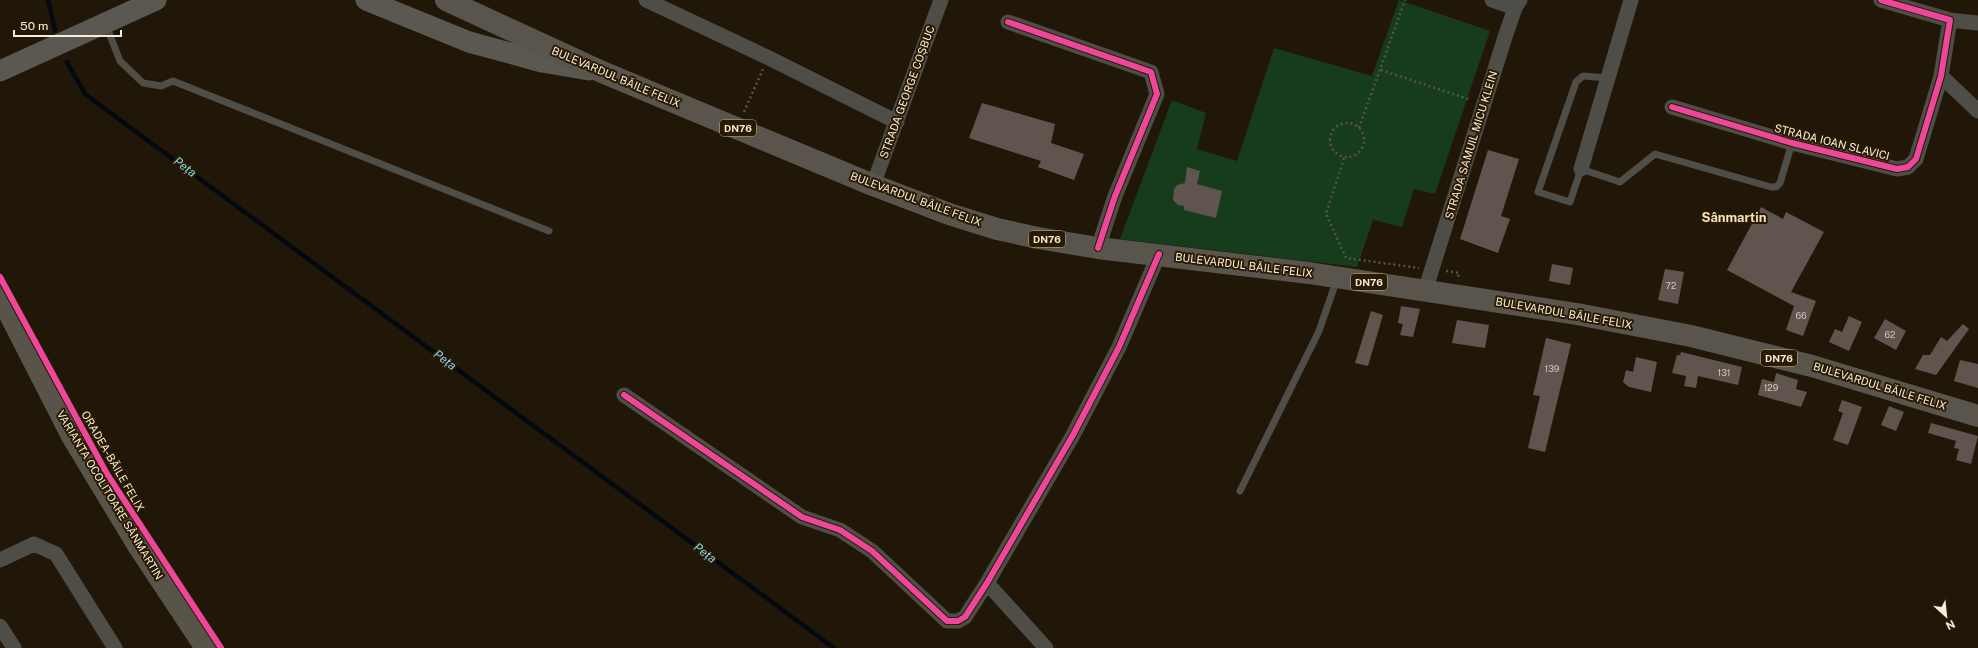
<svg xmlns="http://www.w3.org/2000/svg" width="1978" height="648" font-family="'Public Sans',sans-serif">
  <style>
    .green { fill: #173c1c }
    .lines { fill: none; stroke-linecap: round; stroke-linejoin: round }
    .stream { stroke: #03090e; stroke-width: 4.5 }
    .building { fill: #60554e }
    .path { stroke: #57524a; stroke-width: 2.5; stroke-dasharray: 2 3; stroke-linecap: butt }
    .service { stroke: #4f4d47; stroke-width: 7 }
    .minor { stroke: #4f4d47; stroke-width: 15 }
    .secondary { stroke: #5a5850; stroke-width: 21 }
    .primary { stroke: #59554c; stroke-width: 22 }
    .trunk { stroke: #58544a; stroke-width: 22 }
    .cycleway-casing { stroke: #291a00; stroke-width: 8 }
    .cycleway { stroke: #ed469a; stroke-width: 6 }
    .labels { text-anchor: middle; stroke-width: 4; stroke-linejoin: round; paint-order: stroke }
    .number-label { font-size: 9px; fill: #d1c7b9 }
    .shield { fill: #291a00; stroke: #b9ae9b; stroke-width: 1 }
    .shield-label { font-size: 10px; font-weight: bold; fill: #f7eddd }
    .street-label { font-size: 11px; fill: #f7eddd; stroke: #291a00 }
    .water-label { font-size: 12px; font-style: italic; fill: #83d7f6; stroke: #291a00 }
    .quarter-label { font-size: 13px; font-weight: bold; fill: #f5e0c0; stroke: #291a00 }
  </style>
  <rect width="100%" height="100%" fill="#201709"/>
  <path class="green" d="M1399 0 1490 31 1435 194 1414 189 1402 227 1373 220 1357 267 1120 239 1172 100 1206 113 1197 149 1237 161 1274 48 1372 76Z"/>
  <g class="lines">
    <path class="stream" d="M48 0 55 30
      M67 62 85 94 834 648"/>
  </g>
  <path class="building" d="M982 103 1055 124 1051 143 1084 154 1074 180 1038 167 1041 161 969 138Z
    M1488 150 1519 159 1501 216 1510 219 1498 253 1460 239Z
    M1187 167 1200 171 1197 184 1222 191 1216 218 1184 210V206L1178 205 1173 200 1174 189 1177 185 1185 183Z
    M1761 207 1783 219 1786 212 1824 232 1791 292 1816 301 1803 336 1786 330 1794 306 1727 270Z
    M1552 264 1573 268 1570 285 1549 281Z
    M1665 269 1684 272 1678 304 1658 300Z
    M1401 306 1420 309 1413 337 1400 335 1403 324 1398 323Z
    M1371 311 1383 315 1368 366 1355 363Z
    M1849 316 1862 322 1849 351 1829 342 1835 329 1842 332Z
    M1885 319 1906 331 1896 350 1874 338Z
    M1457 320 1489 325 1485 348 1452 343Z
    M1963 324 1969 329 1936 375 1915 369 1923 355H1930L1941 337 1947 341Z
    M1546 338 1571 344 1545 452 1528 448 1540 396 1533 395Z
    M1681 352 1742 367 1738 385 1698 376 1696 388 1684 386 1686 376 1672 373 1677 355H1680Z
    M1636 357 1657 362 1651 392 1629 387 1623 382 1626 370 1633 372Z
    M1960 360 1978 364V388L1954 381Z
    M1776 373 1798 380 1796 389 1807 392 1801 407 1758 395 1762 379 1774 382Z
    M1842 400 1862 407 1848 445 1833 440 1843 413 1838 411Z
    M1889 406 1904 412 1896 431 1881 425Z
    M1931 423 1978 436 1971 464 1956 460 1959 449 1954 448 1956 441 1928 433Z"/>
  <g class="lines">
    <path class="path" d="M1381 70 1471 100
      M744 112 763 69
      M1330 140a17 17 0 1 1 34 0a17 17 0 1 1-34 0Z
      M1359 128 1405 0
      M1344 158 1326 214 1346 258 1419 268
      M1446 271 1459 273 1458 278"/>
    <path class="service" d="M106 25 120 61 143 83 161 86 173 81 549 231
      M1608 78 1583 76 1576 82 1538 192 1570 202 1581 169 1620 182 1655 154 1771 187H1776L1780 183 1792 143
      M1240 491 1319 331 1337 279"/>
    <path class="minor" d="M646 0 769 58 897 122
      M1492 0 1515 8
      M1950 20 1978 23
      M1008 22 1151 72 1157 94 1115 196 1098 248
      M1941 76 1978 111
      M1672 107 1792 143 1897 169 1908 167 1916 159 1941 76 1950 20 1881 0
      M1581 169 1631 0
      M873 185 941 0
      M1425 291 1505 37 1515 8 1520 0
      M624 395 802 517 840 530 872 551 947 621H958L965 617 987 583 1073 435 1119 347 1159 254
      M0 560 34 544 56 554 115 648
      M987 583 1046 648
      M0 626 14 648"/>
    <path class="secondary" d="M366 0 469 42 542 62 589 70
      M0 71 156 0"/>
    <path class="primary" d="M446 0 602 72 873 185 949 214 997 229 1038 238 1098 248 1309 273 1577 314 1691 336 1812 366 1978 416"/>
    <path class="trunk" d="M0 295 72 436 139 547 206 648"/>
    <g class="cycleway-casing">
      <path id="cycleway" d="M1008 22 1151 72 1157 94 1115 196 1098 248
        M1672 107 1792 143 1897 169 1908 167 1916 159 1941 76 1950 20 1881 0
        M0 277 107 474 221 648
        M624 395 802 517 840 530 872 551 947 621H958L965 617 987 583 1073 435 1119 347 1159 254"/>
    </g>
    <use href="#cycleway" class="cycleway"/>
  </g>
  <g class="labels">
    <g class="number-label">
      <text x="1671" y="289">72</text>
      <text x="1801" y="319">66</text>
      <text x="1890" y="338">62</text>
      <text x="1552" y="372">139</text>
      <text x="1724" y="376">131</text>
      <text x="1771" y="391">129</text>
    </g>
    <g class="shield">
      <rect x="720" y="120" width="36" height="16" rx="3"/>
      <rect x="1029" y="231" width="36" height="16" rx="3"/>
      <rect x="1351" y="274" width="36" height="16" rx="3"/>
      <rect x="1761" y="350" width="36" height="16" rx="3"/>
    </g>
    <g class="shield-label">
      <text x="738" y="132">DN76</text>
      <text x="1047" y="243">DN76</text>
      <text x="1369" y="286">DN76</text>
      <text x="1779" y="362">DN76</text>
    </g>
    <g class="street-label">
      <text transform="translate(616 77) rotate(23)" y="4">BULEVARDUL BĂILE FELIX</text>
      <text transform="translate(907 92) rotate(-70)" y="4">STRADA GEORGE COȘBUC</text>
      <text transform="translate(1832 142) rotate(14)" y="4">STRADA IOAN SLAVICI</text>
      <text transform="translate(1471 145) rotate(-73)" y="4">STRADA SAMUIL MICU KLEIN</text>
      <text transform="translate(916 199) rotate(20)" y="4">BULEVARDUL BĂILE FELIX</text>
      <text transform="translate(1244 265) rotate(7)" y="4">BULEVARDUL BĂILE FELIX</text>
      <text transform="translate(1564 313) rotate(10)" y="4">BULEVARDUL BĂILE FELIX</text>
      <text transform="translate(1880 386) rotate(17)" y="4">BULEVARDUL BĂILE FELIX</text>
      <text transform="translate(113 461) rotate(60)" y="4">ORADEA-BĂILE FELIX</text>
      <text transform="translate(110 495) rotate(59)" y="4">VARIANTA OCOLITOARE SÂNMARTIN</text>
    </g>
    <g class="water-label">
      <text transform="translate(185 167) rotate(37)" y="4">Peța</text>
      <text transform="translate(445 360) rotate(37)" y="4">Peța</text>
      <text transform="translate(705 553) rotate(37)" y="4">Peța</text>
    </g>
    <g class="quarter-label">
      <text x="1734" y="222">Sânmartin</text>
    </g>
  </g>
  <g transform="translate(1946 616) rotate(153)" stroke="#291a00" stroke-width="3" paint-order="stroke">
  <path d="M0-3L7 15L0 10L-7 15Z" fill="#f7eddd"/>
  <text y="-6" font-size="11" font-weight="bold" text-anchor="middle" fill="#f7eddd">N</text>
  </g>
  <path d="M14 30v6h107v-6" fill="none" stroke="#f7eddd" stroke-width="2"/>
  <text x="20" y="30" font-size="12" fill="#f7eddd" stroke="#291a00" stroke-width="3" paint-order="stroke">50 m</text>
</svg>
